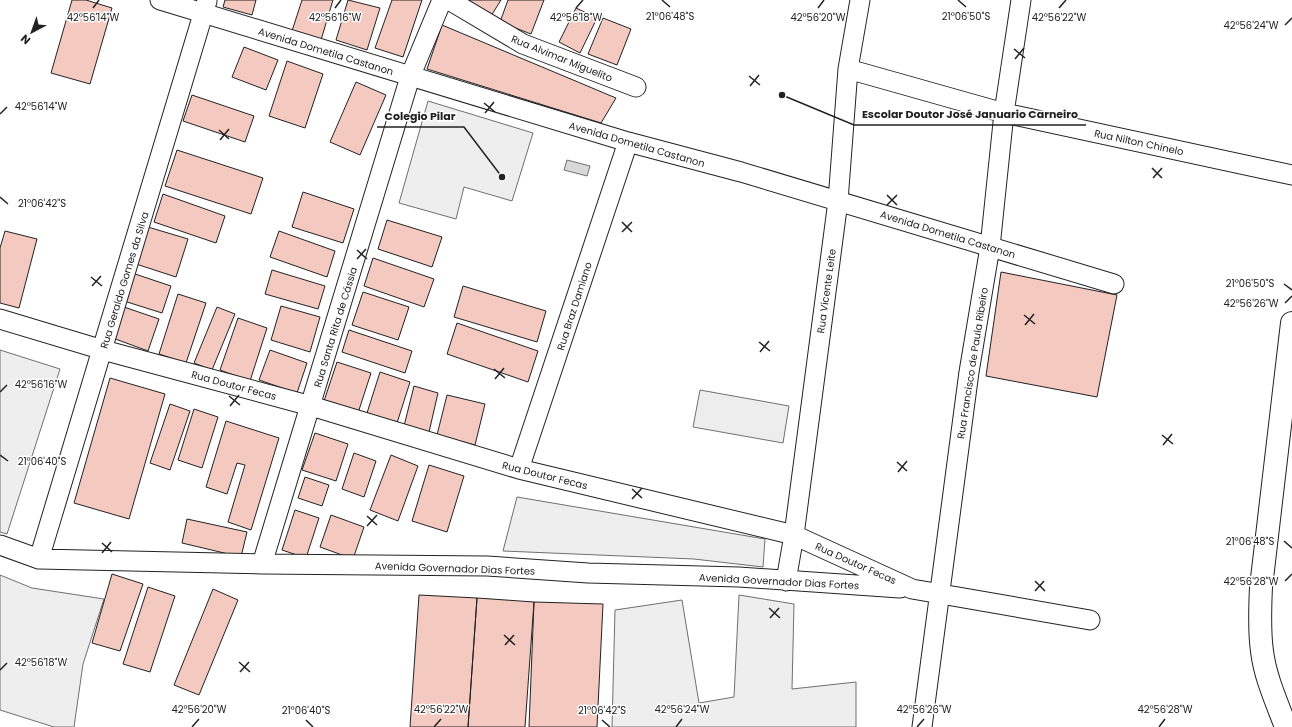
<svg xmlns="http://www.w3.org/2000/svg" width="1292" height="727" font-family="Poppins,sans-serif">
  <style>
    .green { fill: #eee; stroke: #6f6f6f }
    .parking { fill: #ededed; stroke: #6f6f6f }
    .water { fill: #d9d9d9; stroke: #6f6f6f }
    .building { fill: #f3c9c0; stroke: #222 }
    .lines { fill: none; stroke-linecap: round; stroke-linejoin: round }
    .minor-casing { stroke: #222; stroke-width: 21 }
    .tertiary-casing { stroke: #222; stroke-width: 24 }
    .minor { stroke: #fff; stroke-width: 19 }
    .tertiary { stroke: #fff; stroke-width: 22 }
    .ticks { fill: none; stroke: #222; stroke-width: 1.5 }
    .labels { text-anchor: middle; stroke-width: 3; stroke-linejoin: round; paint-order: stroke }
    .street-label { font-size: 10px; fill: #222; stroke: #fff }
    .ticks-label { font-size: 10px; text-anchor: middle; fill: #222; stroke: #fff; stroke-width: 3; stroke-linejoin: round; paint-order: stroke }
    .leader { fill: none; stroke: #222; stroke-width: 1.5 }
    .callout-dot { fill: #222; stroke: #fff; stroke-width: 1.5 }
    .callout-label { font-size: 11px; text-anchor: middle; font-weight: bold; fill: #222; stroke: #fff; stroke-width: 3; stroke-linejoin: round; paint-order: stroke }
  </style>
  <rect width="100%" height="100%" fill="#fff"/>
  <path class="green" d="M428 101 533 133 512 201 464 187 456 219 399 203Z
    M0 350 60 369 7 534 0 532Z
    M517 497 765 539 763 567 694 559 503 551Z
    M0 575 32 588 104 599 83 664 74 727H54L0 710Z
    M739 595 794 604 792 689 856 682V727H612L615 610 682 600 699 703 734 697Z"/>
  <path class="parking" d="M700 390 789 406 783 443 693 427Z"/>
  <path class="water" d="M567 160 590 166 587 176 564 170Z"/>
  <path class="building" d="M72 0H86L112 8 90 84 51 73Z
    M225 0H256L252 15 223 7Z
    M302 0H333L321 40 292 31Z
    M348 0 380 8 367 50 336 40Z
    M392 0H422L403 57 375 48Z
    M465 0H501L491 16Z
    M508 0H544L531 34 500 22Z
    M576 8 597 18 580 53 559 42Z
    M603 18 631 29 617 65 588 54Z
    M442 25 616 98 601 123 427 69Z
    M244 47 278 60 266 90 232 77Z
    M287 61 323 74 305 128 269 116Z
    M356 82 386 95 360 155 330 142Z
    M192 95 254 116 245 142 183 121Z
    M177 150 263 178 251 214 165 186Z
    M303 192 354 209 343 243 292 227Z
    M163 194 225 216 216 243 154 222Z
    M387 220 442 237 432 267 378 249Z
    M148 227 188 239 176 277 136 264Z
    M5 231 37 239 19 308 0 303V248Z
    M279 231 335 251 327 277 270 257Z
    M373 258 434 279 424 307 364 286Z
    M272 270 325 286 318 309 265 294Z
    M1001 272 1117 295 1097 397 986 376Z
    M132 273 171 286 162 313 124 301Z
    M463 286 546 311 537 342 454 317Z
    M363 292 409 307 398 340 352 325Z
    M178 294 206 303 186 363 159 354Z
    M121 306 159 319 148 351 110 337Z
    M281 306 320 317 310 352 271 340Z
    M217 307 235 314 212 370 194 363Z
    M238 318 267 328 250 381 220 370Z
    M457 323 538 351 528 382 447 354Z
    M349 330 412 351 405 373 342 352Z
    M270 350 307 363 297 393 259 380Z
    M337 362 371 373 358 413 324 401Z
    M380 372 410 382 397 423 367 413Z
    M110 378 165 394 129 519 74 503Z
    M414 386 438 393 429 432 404 426Z
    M447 395 485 404 475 445 437 435Z
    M170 404 190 411 170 470 150 463Z
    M194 409 218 417 202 468 178 460Z
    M226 421 279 438 251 530 228 522 245 465 237 463 227 494 206 487Z
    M315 433 348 444 336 481 302 470Z
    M354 453 376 461 364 497 342 489Z
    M391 455 418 466 398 521 370 510Z
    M429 465 464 476 447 532 412 521Z
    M305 477 329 485 322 506 298 498Z
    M295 510 319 518 306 558 282 550Z
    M331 515 364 527 353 559 320 547Z
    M187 519 247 532 241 557 182 543Z
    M112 574 143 584 120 651 92 643Z
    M148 587 175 596 150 672 123 664Z
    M213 589 238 600 199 695 174 685Z
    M419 595 477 598 468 727H410Z
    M477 598 534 602 525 727H468Z
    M534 602 603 604 597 727H529Z"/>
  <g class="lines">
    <g class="minor-casing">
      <path id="minor" d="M160 0 628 142 741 172 1114 284
        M449 0 523 44 636 87
        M848 69 1004 113 1292 175
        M0 319 103 350 311 406 519 469 794 535 912 589 1090 620
        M519 469 628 142
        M0 545 39 559 262 564 487 566 588 573 739 577 900 588
        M39 559 207 1
        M262 564 410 77 442 0
        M786 581 794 535 838 201 848 69 860 0
        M922 727 969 372 990 247 1004 113 1021 0"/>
    </g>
    <g class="tertiary-casing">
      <path id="tertiary" d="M1286 727C1277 703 1265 677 1262 651 1259 630 1260 608 1261 587L1292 323"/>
    </g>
    <use href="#minor" class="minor"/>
    <use href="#tertiary" class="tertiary"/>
  </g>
  <path class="ticks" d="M662 0 670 7M958 0 966 7M93 8 99 0M335 8 341 0M576 8 583 0M818 8 824 0M1059 8 1066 0M1285 25 1292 18M1014 49 1025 58M1015 59 1024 48M749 76 760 85M750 86 759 75M484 103 495 112M485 113 494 102M0 114 7 107M219 130 229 139M220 140 229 129M1152 168 1162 178M1153 178 1162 168M887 195 897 205M0 197 8 204M887 205 897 195M622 222 632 232M622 232 632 222M357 250 367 259M357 259 366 249M91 277 102 286M1284 284 1292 290M92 286 101 276M1285 303 1292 296M1024 315 1035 324M1025 325 1034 314M759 342 770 351M760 352 769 341M494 369 505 378M495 379 504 368M0 392 7 385M229 396 240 405M230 406 239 395M1162 435 1173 444M1163 445 1172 434M0 455 8 461M897 462 907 471M898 472 907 461M632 489 642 498M632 499 642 488M367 516 377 525M367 526 377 515M1284 541 1292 548M102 543 112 552M102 553 111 542M1035 581 1045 591M1285 581 1292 574M1035 591 1044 581M769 608 780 618M770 618 779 608M504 635 515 645M505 645 514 635M239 662 250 672M0 670 7 663M240 672 249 662M306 720 313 727M602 720 610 727M192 727 199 719M434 727 441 719M676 727 682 719M917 727 924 719M1159 727 1165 719"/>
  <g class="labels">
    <g class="street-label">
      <text transform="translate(326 51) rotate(17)" y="4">Avenida Dometila Castanon</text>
      <text transform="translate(562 58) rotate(22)" y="4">Rua Alvimar Miguelito</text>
      <text transform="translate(1139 142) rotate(12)" y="4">Rua Nilton Chinelo</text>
      <text transform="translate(637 144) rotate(16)" y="4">Avenida Dometila Castanon</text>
      <text transform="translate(948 234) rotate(17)" y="4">Avenida Dometila Castanon</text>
      <text transform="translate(124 280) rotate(-73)" y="4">Rua Geraldo Gomes da Silva</text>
      <text transform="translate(826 291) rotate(-82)" y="4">Rua Vicente Leite</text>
      <text transform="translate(574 306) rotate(-72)" y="4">Rua Braz Damiano</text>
      <text transform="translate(335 327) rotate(-73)" y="4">Rua Santa Rita de Cássia</text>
      <text transform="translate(972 363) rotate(-81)" y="4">Rua Francisco de Paula Ribeiro</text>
      <text transform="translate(234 385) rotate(15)" y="4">Rua Doutor Fecas</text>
      <text transform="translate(545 475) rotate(14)" y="4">Rua Doutor Fecas</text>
      <text transform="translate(856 563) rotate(24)" y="4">Rua Doutor Fecas</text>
      <text transform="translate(455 568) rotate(2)" y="4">Avenida Governador Dias Fortes</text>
      <text transform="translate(779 581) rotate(3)" y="4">Avenida Governador Dias Fortes</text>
    </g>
  </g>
  <g class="ticks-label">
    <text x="670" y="20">21°06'48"S</text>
    <text x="966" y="20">21°06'50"S</text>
    <text x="93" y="21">42°56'14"W</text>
    <text x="335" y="21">42°56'16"W</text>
    <text x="576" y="21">42°56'18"W</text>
    <text x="818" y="21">42°56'20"W</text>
    <text x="1059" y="21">42°56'22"W</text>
    <text x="1251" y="29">42°56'24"W</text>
    <text x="41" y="110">42°56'14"W</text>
    <text x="42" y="207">21°06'42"S</text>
    <text x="1250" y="287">21°06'50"S</text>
    <text x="1251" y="307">42°56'26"W</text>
    <text x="41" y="388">42°56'16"W</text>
    <text x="42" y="465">21°06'40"S</text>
    <text x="1250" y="545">21°06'48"S</text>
    <text x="1251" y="585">42°56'28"W</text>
    <text x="41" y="666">42°56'18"W</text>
    <text x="199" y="713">42°56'20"W</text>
    <text x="441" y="713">42°56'22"W</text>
    <text x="682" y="713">42°56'24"W</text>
    <text x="924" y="713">42°56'26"W</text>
    <text x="1165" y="713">42°56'28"W</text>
    <text x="306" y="714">21°06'40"S</text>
    <text x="602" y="714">21°06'42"S</text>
  </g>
  <path class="leader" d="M782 95L854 125H1086M502 177L464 127H377"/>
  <g class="callout-dot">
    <circle cx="782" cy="95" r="4"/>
    <circle cx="502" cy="177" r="4"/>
  </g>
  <g class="callout-label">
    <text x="970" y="118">Escolar Doutor José Januario Carneiro</text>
    <text x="420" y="120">Colegio Pilar</text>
  </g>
  <g transform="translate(32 32) rotate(221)" stroke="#ffffff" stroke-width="3" paint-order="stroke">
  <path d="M0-3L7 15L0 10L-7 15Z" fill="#222222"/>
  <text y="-6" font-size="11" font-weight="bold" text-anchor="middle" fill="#222222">N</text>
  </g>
</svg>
